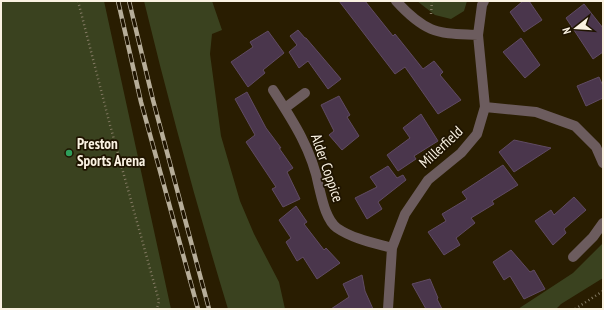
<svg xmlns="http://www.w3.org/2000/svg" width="604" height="310" font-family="'PT Sans Narrow',sans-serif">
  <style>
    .green { fill: #3a421f }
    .building { fill: #4a364c; stroke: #604b63 }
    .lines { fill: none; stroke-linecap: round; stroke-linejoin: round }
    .path { stroke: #847a63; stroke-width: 2.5; stroke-dasharray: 1 3; stroke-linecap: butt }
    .minor { stroke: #6c5c5e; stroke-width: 10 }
    .rail-casing { stroke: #b6ad99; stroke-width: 4.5 }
    .rail { stroke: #1f1400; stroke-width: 3; stroke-dasharray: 9; stroke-linecap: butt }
    .leisure-dot { fill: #2e9e5b; stroke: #1f1400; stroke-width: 1.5 }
    .labels { text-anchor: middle; stroke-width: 3.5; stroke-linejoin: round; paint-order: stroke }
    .poi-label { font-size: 15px; font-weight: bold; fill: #faf2e2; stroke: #1f1400; text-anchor: start }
    .street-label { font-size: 15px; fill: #faf2e2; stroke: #1f1400 }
  </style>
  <rect width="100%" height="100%" fill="#291d01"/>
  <path class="green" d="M1 1H104L171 309H1Z
    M144 1H212L222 30 212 34 210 54 221 136 240 201 254 234 279 282 285 309H228C197 207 169 104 144 1Z
    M417 1H467L464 11 451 19 435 15Z
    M603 243V278L561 304 556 309H518L573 273Z"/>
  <path class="building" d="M339 1H365L393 36 395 34 423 69 434 61 443 72 440 75 461 100 438 114 405 67 395 74Z
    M523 1H529L542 20 524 32 510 12Z
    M584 4 603 28V52L593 59 566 18Z
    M298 30 305 38H306L341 79 328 89 308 61 299 68 289 52 297 45 290 36Z
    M268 31 284 53 263 70 265 73 248 87 231 62 253 47 250 42Z
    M521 38 540 65 525 78 503 52Z
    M599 77 603 86V98L586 106 577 86Z
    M247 92 266 128 281 148H279L293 168 287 172 300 199 283 207 272 189 276 187 246 142 255 135 235 99Z
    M339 96 350 115 347 117 359 136 342 150 329 135 334 131 321 105Z
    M421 114 438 141 414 156 416 159 398 171 387 155 410 138 403 128Z
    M514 140 551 148 514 172 499 152Z
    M503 165 518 185 492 201 494 204 471 218 475 223 456 238 460 245 444 255 428 232 446 221 442 214 467 199 462 192Z
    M388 166 397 178 403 175 406 180 378 202 382 209 367 219 355 198 377 187 370 177Z
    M574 197 586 210 564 229 566 233 553 245 535 221 551 210 554 215Z
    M296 206 307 222 304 224 324 250 326 248 340 263 317 279 303 257 297 261 286 242 291 238 279 220Z
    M511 250 530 272 534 270 545 289 524 299 510 276 504 280 493 262Z
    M362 275 365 291 373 309H331L349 297 343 284Z
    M430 279 438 298 437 299 442 309H426L412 284Z"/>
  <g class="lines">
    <path class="path" d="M78 1 110 125 159 301 157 309
      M431 14 432 1
      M575 309 603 291"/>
    <path class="minor" d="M396 1C406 12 417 23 431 29 445 35 463 34 478 35
      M273 90C293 121 312 150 319 187 322 199 326 220 337 228 353 239 374 243 392 248
      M485 107 536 112 575 126 596 147 603 163
      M285 108 305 93
      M573 257 593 237 603 223
      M388 309 392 248 405 214 428 180 461 153 477 134 485 107 478 35 482 5 484 1"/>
    <g class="rail-casing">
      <path id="rail" d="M118 1 141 102 198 309
        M129 1 153 100 209 309"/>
    </g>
    <use href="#rail" class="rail"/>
  </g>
  <circle class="leisure-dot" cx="69" cy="153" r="4"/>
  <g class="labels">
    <g class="poi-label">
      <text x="77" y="149">Preston<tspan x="77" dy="17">Sports Arena</tspan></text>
    </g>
    <g class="street-label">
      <text transform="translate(441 147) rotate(-43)" y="5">Millerfield</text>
      <text transform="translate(327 168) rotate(71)" y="5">Alder Coppice</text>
    </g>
  </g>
  <rect width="604" height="310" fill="none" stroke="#faf2e2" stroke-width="4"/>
  <g transform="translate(576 28) rotate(253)" stroke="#1f1400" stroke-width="3" paint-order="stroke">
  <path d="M0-3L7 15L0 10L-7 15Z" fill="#faf2e2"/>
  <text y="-6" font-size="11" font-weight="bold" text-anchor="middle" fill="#faf2e2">N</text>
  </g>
</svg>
